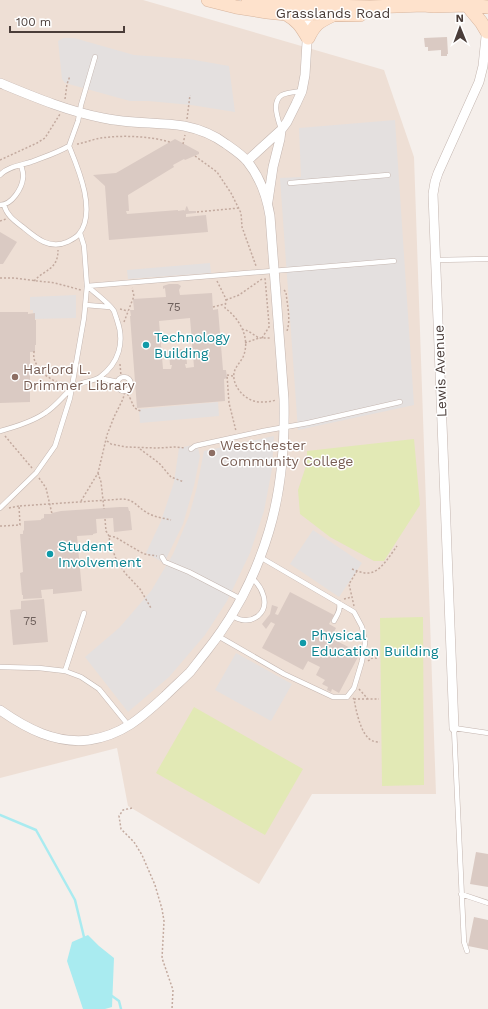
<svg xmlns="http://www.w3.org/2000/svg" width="488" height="1009" font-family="'Work Sans',sans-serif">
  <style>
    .education { fill: #eedfd5 }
    .green { fill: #e2e9b5 }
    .parking { fill: #e4e0df }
    .water { fill: #a9ebf0 }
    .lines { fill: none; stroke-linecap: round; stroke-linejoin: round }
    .stream { stroke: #a9ebf0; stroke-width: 2.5 }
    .building { fill: #dacac3; fill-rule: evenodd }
    .service-casing { stroke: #c4b6b0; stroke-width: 5.5 }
    .minor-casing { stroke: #c4b6b0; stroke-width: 10 }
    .secondary-casing { stroke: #d7b59e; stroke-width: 14 }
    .path { stroke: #c3aa9f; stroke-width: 1.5; stroke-dasharray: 2 2; stroke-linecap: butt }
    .service { stroke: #fff; stroke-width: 4.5 }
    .minor { stroke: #fff; stroke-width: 9 }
    .secondary { stroke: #fee2cc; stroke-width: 13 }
    .culture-dot { fill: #0f9aa8; stroke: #fff; stroke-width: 1.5 }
    .education-dot { fill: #8d6e63; stroke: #fff; stroke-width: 1.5 }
    .labels { text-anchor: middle; stroke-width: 3; stroke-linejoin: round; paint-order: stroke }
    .number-label { font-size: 12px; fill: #6e605c }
    .street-label { font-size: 14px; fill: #4a3d39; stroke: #fff }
    .culture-label { font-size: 14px; fill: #0d838f; stroke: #fff; text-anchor: start }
    .education-label { font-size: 14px; fill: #785e54; stroke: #fff; text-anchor: start }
  </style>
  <rect width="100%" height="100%" fill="#f5efeb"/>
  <path class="education" d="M0 0H143L384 70 414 157 436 794H312L259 884 128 806 117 748 0 778Z"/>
  <path class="green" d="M414 439 420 505 384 561H374L330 537 300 514 298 490 307 463V451Z
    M423 617 424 785 382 786 380 618Z
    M194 707 303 769 265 835 156 773Z"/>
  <path class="parking" d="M63 38H74L134 55 189 59 229 66 235 112 191 105 148 101H130L65 83 62 79 58 41Z
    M395 120 414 405 298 430 280 178 301 177 299 128Z
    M210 263 211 273 128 279 127 270Z
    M76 295V318L33 319V310H30V297Z
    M218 402 219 416 140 423 139 409Z
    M274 436 272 469 264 511 250 553 227 601 205 635 169 677 128 712 85 657 119 628 151 591 173 554 189 516 197 487 204 451Z
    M197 444 200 456 194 486 183 524 164 563 146 553 161 521 174 482 179 448Z
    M313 530 362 563 339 597 290 564Z
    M236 653 292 684 271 721 215 690Z"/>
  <path class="water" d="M88 935 99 946 114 958 112 1007 105 1009H83L67 961 72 942Z"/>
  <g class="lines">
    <path class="stream" d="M0 815 36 830 75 900 84 937
      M112 996 119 1001 121 1009"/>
  </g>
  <path class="building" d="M447 37 448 54H447V56H441V50L428 51V47H425L424 38Z
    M175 139 199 152V154L185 160 184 159 173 165 174 167 128 195 129 211H126L127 214 178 210V211L184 210 185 211 186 207 187 206 189 211H196V213L186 214V217L206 215 208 232 109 240 105 186 93 175 116 173Z
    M0 232 17 242 3 264H0Z
    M169 284H178L181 286 179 290 180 295 212 293 213 310 218 309 223 370H226L227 378 224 379 225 401 137 408 130 316H131L130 310H134L133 299 166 297 165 288 163 289V286ZM190 318 194 367 186 368 185 364H187L186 352H182V349H176L172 350V353H169L170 365H172L171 369H163L159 321Z
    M0 312H28V314L35 313V320H36V345H35V352H30V402L0 403Z
    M120 507H128L129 511H130L132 530 114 532 113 518 96 519 97 533 93 534V535L77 536 82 591 53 594V589L41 590 42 598 23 599V595H22L20 573 23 572 20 534H23V531L24 530V521L41 520V519L44 518V514H52V513L61 511Z
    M290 592 334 615 329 624 336 628 331 638 360 653 339 693 332 689 331 692 327 690 328 687 322 684 325 680 316 675 320 667 308 661 303 670 262 648 275 624 271 622 266 629 262 624 270 614 272 605 278 607 275 614 278 615Z
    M44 599 48 642 13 645 10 610 21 609V601Z
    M476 852 488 854V887L470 884Z
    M474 917 488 920V950L468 946Z"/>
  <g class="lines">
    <g class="service-casing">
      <path id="service" d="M281 129C278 119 271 102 282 95 288 92 296 92 302 91
        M0 175C7 167 21 165 31 162 44 157 57 153 69 146L78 121 81 105 95 57
        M290 183 388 175
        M0 205C12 205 22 188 23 178 24 174 22 169 21 165
        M4 205C7 216 15 221 24 228 36 238 50 250 67 242 71 240 76 238 79 234 97 212 78 168 69 146
        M436 260 488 259
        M87 286 394 261
        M86 305 110 307
        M117 384a7 7 0 1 1 14 0a7 7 0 1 1-14 0Z
        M99 378 118 382
        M0 431C15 427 32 422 45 413 55 407 63 396 72 388 81 381 93 382 100 377 119 363 125 342 117 320 116 317 115 314 114 311 109 303 95 293 87 286
        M191 449 195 446 199 445 263 431 308 423 400 402
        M0 508 36 473 55 446 70 398 84 318 87 286 84 246 80 233
        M162 557 165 562 189 572 241 599
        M232 616C235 617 239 620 243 620 248 621 254 619 258 616 271 605 262 587 252 578
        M334 621C337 615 341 610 339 603
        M218 636 284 674 333 697H347L354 688 362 661 365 643 362 627 354 612 260 557
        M0 667 39 668 65 671 81 677 99 689 129 726
        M65 671 84 613
        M461 894 488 903
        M467 951 464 942 454 728 488 733"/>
    </g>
    <g class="minor-casing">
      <path id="minor" d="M0 83C34 97 67 111 103 118 130 124 158 122 184 126 199 129 214 135 226 144 233 149 241 154 247 161 260 177 267 197 270 216L284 399C285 444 282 488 269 531 256 575 234 617 205 653 200 659 195 666 190 672 182 680 174 687 166 695 142 717 123 735 89 740 56 744 27 729 0 710
        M247 161 270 140 281 130 287 122 296 104 302 91 305 75 309 9
        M268 201 273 167 280 139 281 130
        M454 728 433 194 435 182 438 173 479 82 483 66 487 27"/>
    </g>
    <g class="secondary-casing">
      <path id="secondary" d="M208 0 236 7 267 12 286 14 360 15
        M248 0 285 5 326 6 370 7 423 5 434 6 467 5 488 7
        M467 5 481 22 487 32
        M286 14C298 21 301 26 308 38
        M308 38C315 24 318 22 333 15"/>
    </g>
    <path class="path" d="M65 99 67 84 70 76
      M187 119 190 95
      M77 144C85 143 93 139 101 138 123 135 149 136 170 142
      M183 144 185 135
      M195 156 217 172 231 193 241 213 242 227 256 266
      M0 160 37 143 45 138 60 114
      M197 212 239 208
      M0 221 6 219
      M0 278H14L55 283 81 290
      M34 281C45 269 58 270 58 250
      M217 281 225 297 226 300 225 308C240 319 251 339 243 357 240 363 235 367 234 373 232 385 243 398 254 401 261 403 270 402 276 400
      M284 290 286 292C287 304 291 319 287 331
      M226 300 239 295 262 279
      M213 307 225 304
      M120 309 128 311
      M124 322 134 296 132 288
      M242 329 248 331 259 338H271
      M262 338 269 327V324L265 278
      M245 343 259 338
      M34 351C34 355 33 358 35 361 39 373 54 383 66 384
      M120 364 121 376
      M233 376 227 375 229 403 236 431
      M125 391C127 393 128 395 130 398 133 404 133 409 141 411
      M5 436 32 468
      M107 441 111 444 126 447 157 448 176 447 185 448
      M140 449 159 463 171 477 184 482
      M98 473 101 482 104 509
      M39 478 46 488 52 514
      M81 501 98 473 107 435 114 417 123 399 125 391
      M9 508 19 506
      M105 519 106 531 109 536 110 543 116 559 125 573 140 589 151 608
      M0 526H2L20 525 19 506 123 499C135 500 137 507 146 512 153 517 163 518 171 520
      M109 536 115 537 144 554 157 556
      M352 569C357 571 362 573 367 573 380 574 390 555 397 546
      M344 599 352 597
      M354 606 349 584 357 571
      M368 661 372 658H378
      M359 689 368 699H379
      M353 698 354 699C356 710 361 737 373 741 374 742 379 742 380 742
      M354 699H368
      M132 808 123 810 119 816 121 829 134 842 142 855 155 885 162 909 164 921 162 958 173 990 172 1009"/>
    <use href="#service" class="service"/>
    <use href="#minor" class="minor"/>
    <use href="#secondary" class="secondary"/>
  </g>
  <g class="culture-dot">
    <circle cx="146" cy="345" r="4"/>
    <circle cx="50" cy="554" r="4"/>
    <circle cx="303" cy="643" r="4"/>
  </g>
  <g class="education-dot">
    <circle cx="15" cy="377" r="4"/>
    <circle cx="212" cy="453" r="4"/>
  </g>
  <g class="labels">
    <g class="number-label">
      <text x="174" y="311">75</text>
      <text x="30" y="625">75</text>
    </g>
    <g class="street-label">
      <text x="333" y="18">Grasslands Road</text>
      <text transform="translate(440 371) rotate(-92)" y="5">Lewis Avenue</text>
    </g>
    <g class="culture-label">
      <text x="154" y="342">Technology<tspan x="154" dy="16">Building</tspan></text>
      <text x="58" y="551">Student<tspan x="58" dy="16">Involvement</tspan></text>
      <text x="311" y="640">Physical<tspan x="311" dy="16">Education Building</tspan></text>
    </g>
    <g class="education-label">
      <text x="23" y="374">Harlord L.<tspan x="23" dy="16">Drimmer Library</tspan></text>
      <text x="220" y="450">Westchester<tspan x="220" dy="16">Community College</tspan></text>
    </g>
  </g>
  <g transform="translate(460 28) rotate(359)" stroke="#ffffff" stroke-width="3" paint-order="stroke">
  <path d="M0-3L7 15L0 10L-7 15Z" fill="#4a3d39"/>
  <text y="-6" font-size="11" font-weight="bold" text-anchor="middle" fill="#4a3d39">N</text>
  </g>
  <path d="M10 26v6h114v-6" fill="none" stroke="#4a3d39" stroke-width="2"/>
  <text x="16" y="26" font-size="12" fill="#4a3d39" stroke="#ffffff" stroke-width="3" paint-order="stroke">100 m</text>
</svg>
